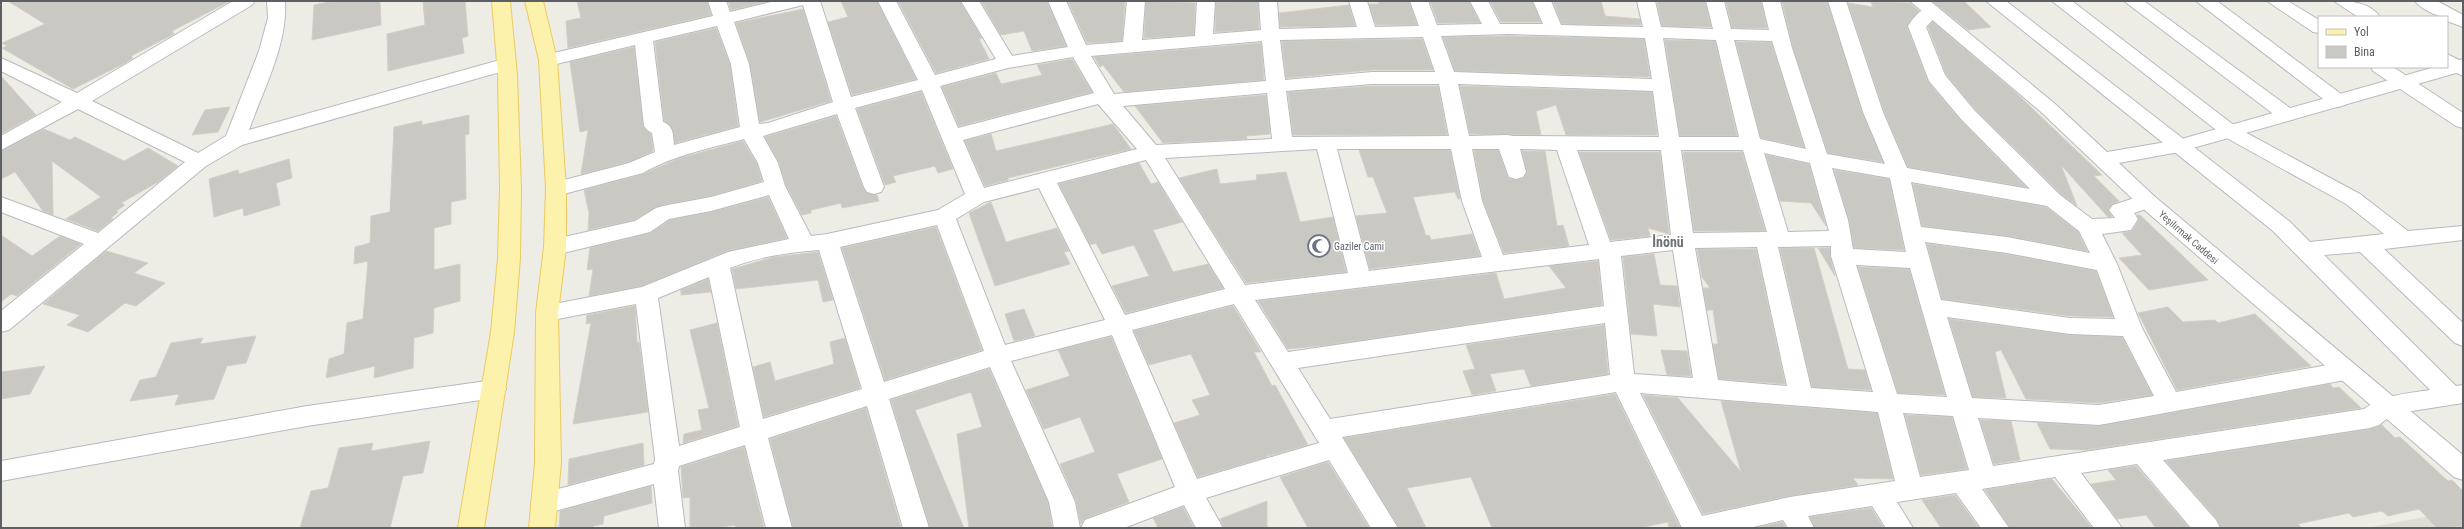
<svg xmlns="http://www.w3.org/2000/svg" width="2464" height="529" font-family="'Roboto Condensed',sans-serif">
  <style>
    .education { fill: #dedcd3 }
    .building { fill: #cac8c2; stroke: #d3cfc3 }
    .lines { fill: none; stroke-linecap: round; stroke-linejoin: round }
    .street-casing { stroke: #b7babe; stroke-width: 2 }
    .secondary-casing { stroke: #b6b9be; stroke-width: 2 }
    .primary-casing { stroke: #ecca60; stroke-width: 2 }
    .street { fill: #fff; fill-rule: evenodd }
    .secondary { fill: #fff; fill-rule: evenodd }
    .primary { fill: #fcf2ac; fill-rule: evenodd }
    .labels { text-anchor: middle; stroke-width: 3; stroke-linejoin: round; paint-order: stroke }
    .street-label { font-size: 10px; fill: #5c6065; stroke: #fff }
    .worship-label { font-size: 10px; fill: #5b616d; stroke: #fff; text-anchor: start }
    .district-label { font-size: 14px; font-weight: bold; fill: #6e7277; stroke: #fff }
  </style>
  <rect width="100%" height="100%" fill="#eeede5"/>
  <path class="education" d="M2463 510V528H2366Z"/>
  <path class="building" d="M8 1H230L172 31 174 34 131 56 133 58 125 63 73 89 2 48 7 46 2 43 45 24Z
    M333 1H380L381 25 312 40 314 5Z
    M423 1H465L468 36 462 38 464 53 388 71 387 34 425 25Z
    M577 1H707L711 15 568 48 566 21 581 18Z
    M728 1H766V2L731 10Z
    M841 1H877L916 79 852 95 828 22 848 17Z
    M898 1H960L982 38 979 39 989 59 936 73Z
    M981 1H1047L1066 46 1032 51 1024 31 1001 35Z
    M1068 1H1125L1122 41 1087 43Z
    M1146 1 1195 3 1194 35 1144 38Z
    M1258 1 1259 29 1215 32 1216 2Z
    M1378 1H1409L1417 25H1376L1369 4H1379Z
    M1430 1H1469L1480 23H1438Z
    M1490 1H1532L1541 22H1501Z
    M1553 1H1601L1605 16 1640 19 1641 25 1562 24Z
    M1657 1H1705L1711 27 1662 26Z
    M1726 1H1761L1767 28H1732Z
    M1782 1H1827L1862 112 1883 162 1828 153 1793 48Z
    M1932 1H1964L1991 27 1968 30Z
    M1871 2 1910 3 1919 11 1907 27 1928 82 1960 120 2026 187 1908 167 1884 111 1848 3 1873 7Z
    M1349 5 1355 26 1280 27 1279 13Z
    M803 9 831 101 760 122 750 64 736 23Z
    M1933 22 2014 91 2102 175 2094 176 2119 201 2113 204 2108 209 2112 217H2108L2061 165 2077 206 2061 194 1976 110 1946 74 1928 27Z
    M716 28 730 64 738 126 675 143 672 128 664 121 655 42Z
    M1509 36 1644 39 1650 77 1455 71 1443 37Z
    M1422 39 1433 70H1372L1286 78 1282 41Z
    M1665 40 1715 41 1737 136H1680Z
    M1736 42H1771L1804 147 1761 138Z
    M1261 43 1264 80 1124 92 1103 65 1100 67 1094 57Z
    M634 47 643 126 651 134 653 151 629 162 581 174 588 130 580 132 570 62Z
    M1072 59 1092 92 959 126 942 87 996 73 1001 84 1042 75 1037 65Z
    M1 76 36 115 1 134Z
    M1372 86H1438L1447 135H1293L1288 92Z
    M1460 86 1652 92 1657 135H1566L1556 105 1536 111 1541 135 1470 134Z
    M921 92 953 169 938 173 935 166 893 176 896 182 885 185 857 109Z
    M1266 95 1270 134 1246 136 1247 139 1163 143 1135 106Z
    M230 107 218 132 192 135 205 110Z
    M469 115V134L465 135 466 199 451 202V224L434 228V270L460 264V301L434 308 433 333 414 338 413 368 374 378 375 366 326 378 329 359 344 354 347 323 363 319 368 261 354 264 355 247 370 243 371 216 390 212 394 127 422 121V125Z
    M836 116 863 188 867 193 877 195 879 201 842 208 841 203 811 210V213L802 215 786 185 779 162 765 137Z
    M1113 124 1131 149 1008 178V180L985 186 965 141 991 134 996 151Z
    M44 129 70 140 75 137 124 161 148 148 178 166 158 182 121 203 125 205 116 211 118 212 111 218 113 219 98 231 66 219 101 197 52 161 53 215 43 211 15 172 1 179V151Z
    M743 141 757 164 762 181 711 196 663 205 634 220 588 230 589 213 584 190 643 174 680 158Z
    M1359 150H1450L1460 199H1458L1455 192 1413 197 1426 236 1429 235 1431 240 1472 234 1480 256 1370 269 1356 216 1387 213 1373 177H1368Z
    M1474 150H1498L1508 178 1516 180 1523 178 1527 173 1522 151H1545L1557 226 1563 225 1569 246 1504 253 1483 201Z
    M1579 152H1660L1669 234 1648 228 1650 236 1611 240Z
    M1683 152H1742L1765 231H1694Z
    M1766 155 1809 164 1826 226 1811 203 1780 201Z
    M289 159 292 178 276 183 280 205 244 216 243 208 214 217 209 179 238 170 239 174Z
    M1139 163 1151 184 1158 182 1182 222 1153 230 1173 272 1208 264 1223 288 1126 313 1112 286 1149 276 1134 245 1102 254 1096 243 1090 245 1059 184Z
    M1217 169 1220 184 1257 180 1256 175 1286 172 1300 222 1333 217 1346 272 1246 283 1179 178Z
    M1834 170 1889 179 1904 250 1854 248 1849 220Z
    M1913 184 2046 207 2078 232 2087 251 2007 236 1922 226Z
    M768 197 787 238 727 251 642 286 589 296 593 269 587 270 590 248 650 233 670 220 711 212Z
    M991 202 1006 242 1057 228 1069 251 1064 252 1070 264 995 286 969 213Z
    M2137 215H2140L2208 280 2149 290 2119 258 2142 255 2122 233 2132 231 2139 220Z
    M936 227 982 350 885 380 842 248Z
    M1 235 32 256 60 236 81 244 17 296 11 294 1 302Z
    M1927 244 2007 254 2096 271 2113 317 2070 316 1942 299Z
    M1780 248H1814L1848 369 1865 370 1871 390 1812 387Z
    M1818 248H1830V256L1835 276Z
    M1697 249H1756L1785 384 1719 379 1713 344H1718L1713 310H1707L1703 288H1710L1702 277Z
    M106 251 148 263 134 273 165 283 136 306 125 303 88 332 67 325 80 315 43 304Z
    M818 252 833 300 823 302 818 280 736 289 732 269 774 257Z
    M1654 254 1660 285 1677 286 1680 307 1653 304 1657 336 1631 334 1623 257Z
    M1598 261 1602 305 1327 345 1288 349 1258 301 1496 273 1504 299 1566 288 1549 266Z
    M1858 267 1909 269 1945 395 1898 393Z
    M708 279 711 292 681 295V290Z
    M635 306 637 343 639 342 648 412 573 424 591 323 586 324 587 315Z
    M1233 306 1261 352H1254L1272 386 1275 385 1308 445 1269 456 1268 454 1267 457 1198 477 1174 423 1200 415 1192 400 1210 395 1191 354 1149 365 1134 331Z
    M2168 307 2183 322 2215 320 2218 323 2255 314 2311 366 2177 390 2138 313Z
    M1024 309 1035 336 1014 341 1005 314Z
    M1949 319 2070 335 2122 337 2152 395 2099 403 2026 399 2001 350 1995 352 2006 398 1973 397Z
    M717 323 738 426 683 443 684 434 702 430 698 410 709 408 690 330Z
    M1604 325 1608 374 1531 386 1524 369 1490 374 1496 391 1472 395 1463 371 1475 369 1466 345Z
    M256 336 246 363 227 366 214 399 175 405 179 394 130 401 140 380 156 377 171 343 203 338 200 344Z
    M1111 337 1162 459 1117 474 1129 502 1084 519 1081 524 1076 501 1060 464 1095 452 1080 417 1044 429 1026 390 1070 376 1058 350Z
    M845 338 860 388 764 417 753 367 770 362 775 381 834 364 830 342Z
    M1661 350 1687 351 1691 376 1667 375Z
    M45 366 30 394 1 399V372Z
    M989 369 1048 502 1052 528H969L957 434 982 427 971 392 915 410 964 528H930L891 400Z
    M2330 384 2333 388 2339 387 2361 408 2087 450 2050 449 2037 423 2099 426Z
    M1615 394 1680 528H1669L1668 522 1639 528H1492L1471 477 1407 488 1426 528H1399L1344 438Z
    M1643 395 1678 398 1741 472 1721 401 1877 413 1893 479 1853 478 1858 485 1790 496 1703 514Z
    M866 408 901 528H793L770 439Z
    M1905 415 1952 417 1967 469 1921 475Z
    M1980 420 2011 421 2020 460 1994 464Z
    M2382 425 2395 438 2400 437 2448 481 2452 480 2463 491V526L2437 528 2419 509 2388 516 2382 511 2353 517 2349 513 2298 524 2302 528H2221L2217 519 2166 461 2370 429Z
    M430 441 423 473 403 476 390 528H300L311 491 328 488 339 448 373 443 371 451Z
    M643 443 644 465 568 485 569 459Z
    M744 447 764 528H736L735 525 715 528H690V497L683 498 681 467Z
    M1328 462 1369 528H1308L1280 477Z
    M2136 466 2189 528H2156L2146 515 2117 519 2091 484 2116 480 2108 470Z
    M2052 479 2092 528H2010L1985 490Z
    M651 486 652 503 604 516 603 524 593 526V528H559L560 511Z
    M1955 495 1979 528H1941L1922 500Z
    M1267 501V528H1224L1220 519Z
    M1183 507 1194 528H1158L1153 518Z
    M1871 508 1884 528H1815L1810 517Z
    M1782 522 1786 528H1756Z"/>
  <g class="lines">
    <g class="street-casing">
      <path id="street" d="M233 1H255L252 5 92 101 198 153 226 136 259 51 268 18 267 1H285C288 44 263 90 249 130L507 58 514 60 516 64 514 68 242 145 206 166 9 330 1 332V311L84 244 1 212V197L98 233 185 162 78 109 1 150V136L62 102 1 71V58L77 93Z
        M708 1H726L730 12 775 1H820L851 97 918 80 878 1H896L935 75 996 59 961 1H979L1012 56 1068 47 1048 1H1066L1086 45 1123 42 1127 1H1145L1142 40 1195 36 1197 1H1215L1213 34 1261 30 1259 1H1277L1279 29 1357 27 1349 1H1367L1375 27 1419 26 1410 1H1428L1437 25 1482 24 1470 1H1488L1500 24H1543L1533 1H1551L1561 25 1643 27 1637 1H1655L1661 27 1713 29 1706 1H1724L1731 29 1769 30 1762 1H1780L1792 48 1827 154 1885 164 1863 112 1828 1H1846L1883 112 1907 168 2030 189 1961 119 1929 81 1908 26C1915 15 1925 4 1938 7L1941 11 1926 27 1945 75 1975 111 2060 195 2092 219 2115 218 2109 210 2113 205 2147 194 2154 196 2157 201 2154 206 2134 213 2138 219 2131 230 2102 234 2117 264 2142 328 2176 392 2345 362 2353 365 2357 371 2353 377 2345 380 2099 425 1978 418 1993 466 2364 409C2386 394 2405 394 2430 390L2273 231 1986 1H2006L2289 221 2310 242 2384 234 2346 204 2225 137 2052 1H2072L2239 129 2360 194 2408 231 2463 226V240L2384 249 2463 323V346L2455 343 2360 252 2324 255 2456 386 2463 385V403L2393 414 2379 425 2370 428 2163 460 2216 520 2220 528H2191L2137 464 2081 473 2122 528H2094L2055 477 1982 489 2009 528H1981L1956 493 1897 502 1913 528H1886L1872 506 1808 516 1814 528H1788L1783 520 1749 528H1682L1616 392 1342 437 1398 528H1371L1329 460 1206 498 1223 528H1196L1184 505 1124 528H1081L1085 520 1175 487 1112 335 1011 361 1075 502 1080 528H1054L1049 502 990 367 889 399 929 528H903L867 406 768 438 792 528H766L745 445 679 466 678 471 685 528H659L654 484 544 514 535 511 531 503 535 495 654 464 655 459 636 304 547 321 539 319 536 313 539 307 642 287 728 252 789 239 769 195 711 211 669 219 650 232 642 234 555 255 547 252 544 247 547 242 555 239 635 221 656 208 663 206 711 197 764 182 758 163 744 139C711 148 674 155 643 173L556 196 549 194 546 189 549 184 629 163 655 152 652 133 647 130 644 126 635 45 548 66 541 64 539 60 541 56 713 16ZM803 5 833 102 768 123 759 124 749 64 734 22ZM717 26 731 64 740 127 674 145C673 135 674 126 663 122L653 41ZM1509 34 1645 38 1652 79 1454 72 1441 36ZM1423 37 1435 72H1372L1285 80 1280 40ZM1663 38 1716 40 1739 137H1679ZM1734 40 1772 41 1806 149 1760 139ZM1262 41 1266 81 1114 94 1091 56ZM1073 57 1094 93 958 128 940 86 1008 68ZM1372 84H1439L1449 136 1292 137 1286 91ZM1458 84 1653 91 1659 137 1514 136 1507 135 1469 136ZM922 90 965 194 938 210 827 234 811 236 785 186 778 163 763 136 837 114 864 187 867 192 874 194 881 192 884 187 855 108ZM1267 93 1272 139 1156 145 1123 106ZM1098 104 1137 149 984 188 963 140ZM1317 149 1348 273 1245 285 1165 158ZM1337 149H1451L1462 201 1482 257 1369 271ZM1472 149H1499L1509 177 1516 179 1523 177 1526 172 1520 149 1557 150 1589 245 1503 255 1482 201ZM1577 150H1661L1671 235 1610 242ZM1681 150H1743L1767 232 1693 233ZM1764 153 1810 163 1829 231 1788 232ZM1146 160 1225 289 1125 315 1057 183ZM1832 168 1890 178 1906 252 1853 249 1848 220ZM1911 182 2047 206 2079 231 2090 253 2007 237 1921 227ZM1039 188 1105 320 1005 345 956 219 984 202ZM937 225 984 351 884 382 840 247ZM1925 242 2007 253 2097 270 2115 319 2070 318 1941 300ZM1831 246V256L1873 392 1811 388 1778 247ZM1757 247 1787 386 1718 380 1695 248ZM819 250 862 389 763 419 730 268C757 257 790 252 819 250ZM1673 250 1693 378 1634 374 1621 256ZM1599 259 1604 306 1288 352 1255 300ZM1856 265 1910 268 1947 397 1897 394ZM709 277 740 427 679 446 658 298ZM1234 304 1319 443 1197 479 1132 330ZM1947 317 2070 334 2123 336 2154 396 2099 405 1972 398ZM1605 323 1610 375 1330 419 1298 368ZM1640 393 1878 412 1895 481 1790 497 1702 516ZM1903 413 1953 416 1969 470 1920 477Z
        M2124 1H2144L2294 111 2297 115 2294 119 2287 121 2280 119Z
        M2196 1H2217L2345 97 2348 101 2345 105 2338 107 2331 105Z
        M2267 1H2288L2319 20V33L2313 32Z
        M2334 1C2350 1 2370 2 2380 17H2358Z
        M2415 1H2437L2463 15V27L2447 21V17C2437 17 2421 9 2415 1Z
        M2447 54 2463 62V76L2445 67H2447Z
        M2371 67H2393L2463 113V128L2456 126 2373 71Z
        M494 380 502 382 506 389 502 396 494 398 307 426 1 481V461L307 406Z"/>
    </g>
    <g class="secondary-casing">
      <path id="secondary" d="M1910 1H1930L2054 103 2107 152 2178 140 2435 67H2447V64L2463 59V71L2179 152 2119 163 2154 196 2463 455V480L2454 477 2140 206 2040 111Z"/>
    </g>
    <g class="primary-casing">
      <path id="primary" d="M492 1H510L517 75 521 188 520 258 514 332 484 528H458L491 332 498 258 500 188 498 75Z
        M525 1H543L557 60 566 189V247L558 313 561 463 555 528H529L535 463 536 313 544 247 546 189 539 60Z"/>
    </g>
    <use href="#street" class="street"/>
    <use href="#secondary" class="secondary"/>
    <use href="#primary" class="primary"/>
  </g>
  <defs>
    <g id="mosque-ring" transform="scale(1.15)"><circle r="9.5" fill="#fff" stroke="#6b7280" stroke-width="1.5"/><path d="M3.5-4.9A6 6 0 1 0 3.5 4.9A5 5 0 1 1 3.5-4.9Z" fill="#6b7280"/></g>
  </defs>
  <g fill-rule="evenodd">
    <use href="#mosque-ring" x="1319" y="246"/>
  </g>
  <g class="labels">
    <g class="street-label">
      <text transform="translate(2189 237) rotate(41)" y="4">Yeşilırmak Caddesi</text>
    </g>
    <g class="worship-label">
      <text x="1334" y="250">Gaziler Cami</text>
    </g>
    <g class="district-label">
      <text x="1668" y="247">İnönü</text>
    </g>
  </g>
  <rect width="2464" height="529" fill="none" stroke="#5c6065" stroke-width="4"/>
  <rect x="2318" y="16" width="130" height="52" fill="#ffffff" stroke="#bebfc1"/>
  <rect x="2326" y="29" width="20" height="6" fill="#fcf2ac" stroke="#bebfc1"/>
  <text x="2354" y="36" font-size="12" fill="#5c6065">Yol</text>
  <rect x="2326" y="46" width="20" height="12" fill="#cac8c2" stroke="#bebfc1"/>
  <text x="2354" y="56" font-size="12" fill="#5c6065">Bina</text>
</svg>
